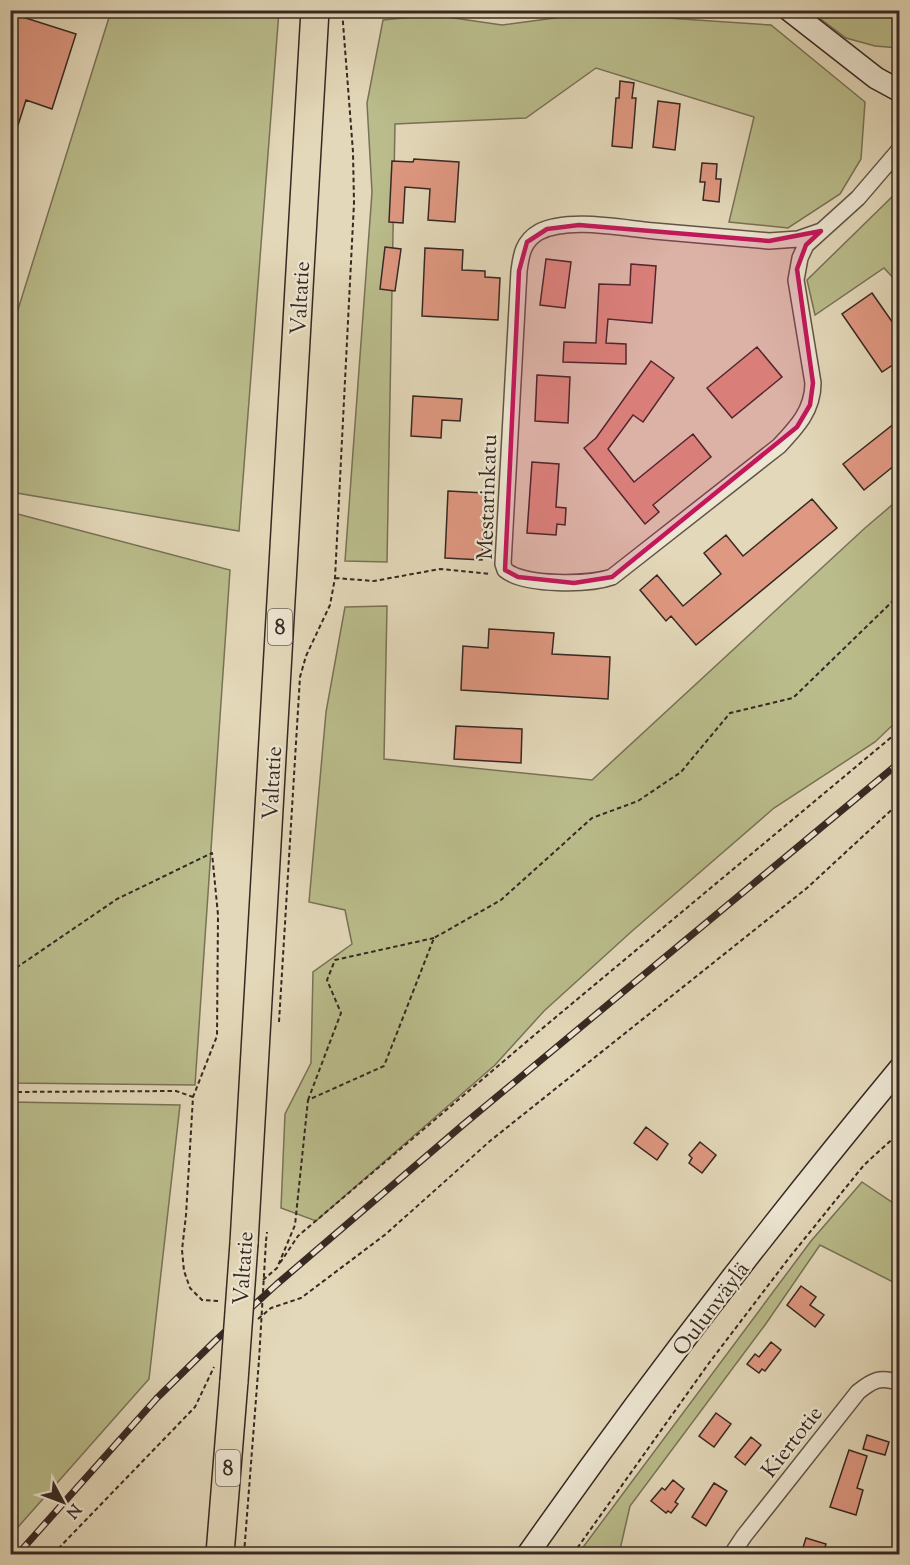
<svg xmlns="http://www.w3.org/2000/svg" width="910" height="1565" font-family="'Sorts Mill Goudy',serif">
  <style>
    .green { fill: #babc8b; stroke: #787257; stroke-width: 1.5 }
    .building { fill: #df9881; stroke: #372823; stroke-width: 1.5 }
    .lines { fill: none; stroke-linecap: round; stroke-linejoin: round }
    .street-casing { stroke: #625448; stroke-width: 18 }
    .secondary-casing { stroke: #372823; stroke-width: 24 }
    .highway-casing { stroke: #372823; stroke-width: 30 }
    .path { stroke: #372823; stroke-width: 2; stroke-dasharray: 4.5 3; stroke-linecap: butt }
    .street { stroke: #ede6d2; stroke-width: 15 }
    .secondary { stroke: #ede6d2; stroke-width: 21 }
    .highway { stroke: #e3d8b9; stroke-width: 27 }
    .rail-casing { stroke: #372823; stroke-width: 7 }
    .rail { stroke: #ede6d2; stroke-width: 4.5; stroke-dasharray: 14; stroke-linecap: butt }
    .highway-bridge-casing { stroke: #372823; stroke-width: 30; stroke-linecap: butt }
    .path-bridge { stroke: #372823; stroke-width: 2; stroke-dasharray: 4.5 3; stroke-linecap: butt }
    .highway-bridge { stroke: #e3d8b9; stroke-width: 27 }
    .marked { fill: #c2185b; fill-opacity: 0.2; stroke: #c2185b; stroke-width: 4.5; stroke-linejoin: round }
    .labels { text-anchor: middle; stroke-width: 4.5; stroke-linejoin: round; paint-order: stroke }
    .shield { fill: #ede6d2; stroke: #6e6158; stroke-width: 1.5 }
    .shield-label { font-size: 21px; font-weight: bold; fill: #372823 }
    .street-label { font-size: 22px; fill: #372823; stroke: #ede6d2 }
  </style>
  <rect width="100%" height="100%" fill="#e3d8b9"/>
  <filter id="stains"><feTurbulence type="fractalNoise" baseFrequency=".00333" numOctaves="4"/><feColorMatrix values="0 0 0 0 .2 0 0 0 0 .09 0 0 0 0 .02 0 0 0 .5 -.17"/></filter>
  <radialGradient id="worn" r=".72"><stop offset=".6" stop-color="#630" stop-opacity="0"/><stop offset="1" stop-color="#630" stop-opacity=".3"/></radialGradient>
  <path class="green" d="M111 11H279L239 531 11 492V332Z
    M810 11H899V48L875 46 846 38Z
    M592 13 771 25 865 102 861 159 840 194 788 228 729 222 754 117 596 68 526 118 395 124 387 562 345 561 372 192 367 103 383 20 433 15 502 25Z
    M899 190V284L884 268 815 315 807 280Z
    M899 499V719L875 742 774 808 631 932 544 1011 495 1065 316 1221 281 1208 285 1114 311 1063 313 972 352 944 345 910 309 902 326 712 345 607 387 606 384 759 592 780 865 528Z
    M10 512 230 570 195 1085 11 1083Z
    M11 1102 180 1105 149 1379 11 1535Z
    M862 1182 899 1207V1285L820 1245 765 1325 630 1506 619 1554H578L811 1241Z"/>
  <path class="building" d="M10 13 76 34 52 109 26 100 13 141 10 140Z
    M620 81 634 83 632 98H636L632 148 612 146 616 98H619Z
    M658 101 680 104 675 150 653 147Z
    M414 159 459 162 455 222 428 220 430 189 405 187 403 223 389 222 392 161 413 162Z
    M702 163 717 164 716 179H721L719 202 703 200 705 182H700Z
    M385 247 401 249 395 291 380 289Z
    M425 248 463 250 462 270 485 271V277L500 278 498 320 422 316Z
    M546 259 571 262 565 308 540 305Z
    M631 264 656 266 652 323 608 319 606 343 626 344V364L563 362 564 342 596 343 599 284 630 285Z
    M872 293 900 333V360L882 372 842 314Z
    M757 347 782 377 732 418 707 388Z
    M651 361 674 378 643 422 633 415 608 449 634 482 693 434 711 457 653 505 659 512 645 524 584 448 596 438Z
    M537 375 570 377 568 423 535 421Z
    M413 396 462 399 460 421 442 420 441 438 411 436Z
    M895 423 900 428V461L864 490 843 464Z
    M532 462 559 464 556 507 566 508 565 525 557 524 556 535 527 533Z
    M448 491 485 493 482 560 445 558Z
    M812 499 837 528 696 645 671 616 666 621 640 590 657 575 683 606 721 574 704 553 726 535 743 556Z
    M489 629 554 633 552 654 610 657 608 699 461 690 463 646 488 648Z
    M456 726 522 729 521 763 454 759Z
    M646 1127 668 1144 657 1160 634 1143Z
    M700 1142 716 1155 702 1173 689 1163 692 1158 689 1155Z
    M801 1286 816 1297 810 1305 824 1315 815 1327 787 1305Z
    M771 1342 781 1350 765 1371 762 1369 759 1373 747 1364 755 1354 759 1357Z
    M716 1413 731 1424 714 1447 699 1436Z
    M867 1435 889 1442 885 1455 863 1449Z
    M751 1437 761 1445 745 1465 735 1457Z
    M849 1450 867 1456 857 1488 863 1490 856 1515 830 1507Z
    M673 1480 684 1489 675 1502 678 1504 671 1513 668 1511 666 1513 651 1501 662 1488 665 1490Z
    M714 1483 727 1491 706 1526 692 1517Z
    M806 1538 826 1544 823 1554H801Z"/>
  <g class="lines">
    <g class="street-casing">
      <path id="street" d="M821 231 798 239 769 241C731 238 692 234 654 231 621 228 568 217 539 232 523 241 521 255 519 271L503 564 505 570C525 586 589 585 612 577L779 446C797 427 813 410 813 383L796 280 800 258 806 245 858 198 900 149
        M732 1554 744 1536 858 1392C873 1380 880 1376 900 1383"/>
    </g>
    <g class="secondary-casing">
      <path id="secondary" d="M789 10 876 78 900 91
        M528 1554C645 1387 770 1225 900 1068"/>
    </g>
    <g class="highway-casing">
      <path id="highway" d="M244 1243 315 10
        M220 1554 234 1381"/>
    </g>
    <path class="path" d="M335 578 374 581 440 569 491 574
      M10 972 117 899 212 853 218 915 217 1036 193 1097 186 1215 182 1250 184 1271 190 1288 202 1300 220 1301
      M279 1022 300 677 306 656 330 605 335 578 354 203 353 152 342 10
      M10 1092 176 1091 193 1097
      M308 1100 341 1013 327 980 335 960 434 938
      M266 1241 267 1232
      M280 1263 298 1236 538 1032 900 730
      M263 1280 277 1268 295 1225 308 1100 384 1066 434 938 501 900 592 818 638 801 681 772 730 713 793 698 900 594
      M258 1319 271 1308 301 1298 386 1234 490 1141 807 888 900 802
      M53 1554 195 1407 214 1367
      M244 1554 259 1360
      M573 1554 709 1363 789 1258 864 1165 900 1132"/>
    <use href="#street" class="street"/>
    <use href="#secondary" class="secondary"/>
    <use href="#highway" class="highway"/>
    <g class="rail-casing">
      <path id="rail" d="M18 1554 157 1398 216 1340 277 1284 464 1124 900 762"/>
    </g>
    <use href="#rail" class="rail"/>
    <g class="highway-bridge-casing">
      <path id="highway-bridge" d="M234 1381 244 1243"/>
    </g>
    <path class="path-bridge" d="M259 1360 266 1241"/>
    <use href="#highway-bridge" class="highway-bridge"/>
  </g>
  <path class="marked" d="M579 225 769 241 821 231 806 245 797 269 813 383 810 405 797 427 612 577 574 583 518 577 505 570 519 271 527 242 547 229Z"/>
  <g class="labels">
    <g class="shield">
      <rect x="268" y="609" width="24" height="36" rx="4.5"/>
      <rect x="216" y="1450" width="24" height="36" rx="4.5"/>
    </g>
    <g class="shield-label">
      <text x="280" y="634">8</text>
      <text x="228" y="1475">8</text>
    </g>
    <g class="street-label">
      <text transform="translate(299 298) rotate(-87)" y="8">Valtatie</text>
      <text transform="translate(486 497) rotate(-88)" y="8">Mestarinkatu</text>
      <text transform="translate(271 783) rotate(-87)" y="8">Valtatie</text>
      <text transform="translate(242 1268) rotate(-86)" y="8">Valtatie</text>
      <text transform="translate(710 1308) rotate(-53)" y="8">Oulunväylä</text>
      <text transform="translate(791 1441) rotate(-52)" y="8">Kiertotie</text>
    </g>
  </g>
  <rect width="910" height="1565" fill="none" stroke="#e3d8b9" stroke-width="36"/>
  <rect x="12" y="12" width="886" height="1541" fill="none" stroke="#372823" stroke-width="3"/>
  <rect x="18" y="18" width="874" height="1529" fill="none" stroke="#372823" stroke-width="1.5"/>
  <g transform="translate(63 1502) rotate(131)" stroke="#ede6d2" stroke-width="4.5" paint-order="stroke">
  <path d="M0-4.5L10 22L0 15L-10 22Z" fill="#372823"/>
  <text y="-9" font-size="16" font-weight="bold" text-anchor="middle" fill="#372823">N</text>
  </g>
  <rect width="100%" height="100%" filter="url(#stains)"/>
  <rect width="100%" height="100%" fill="url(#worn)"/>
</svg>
